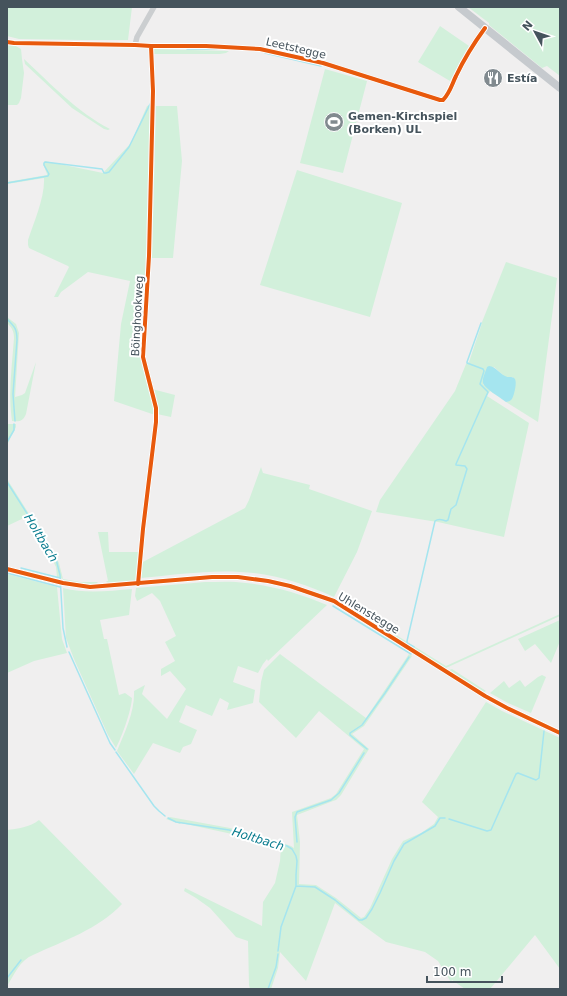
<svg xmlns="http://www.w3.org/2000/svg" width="567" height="996" font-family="'DejaVu Sans',sans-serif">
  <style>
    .green { fill: #d2f0db }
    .water { fill: #a5e5ef }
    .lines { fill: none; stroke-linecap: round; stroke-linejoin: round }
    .stream { stroke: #a5e5ef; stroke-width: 1.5 }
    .street { stroke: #cbced0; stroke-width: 5.5 }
    .primary { stroke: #c6cace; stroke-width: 8 }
    .cycleway-casing { stroke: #fff; stroke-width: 6 }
    .cycleway { stroke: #e8590c; stroke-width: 4 }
    .labels { text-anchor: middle; stroke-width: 4; stroke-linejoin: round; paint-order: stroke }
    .street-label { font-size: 11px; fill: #45535c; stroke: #fff }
    .poi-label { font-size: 11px; font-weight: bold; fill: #45535c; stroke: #fff; text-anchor: start }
    .water-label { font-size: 12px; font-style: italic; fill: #097c8f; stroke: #fff }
  </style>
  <rect width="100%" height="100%" fill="#f0efef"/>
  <path class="green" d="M7 7H132L128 40H82L19 39 7 36Z
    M468 7H560V76L547 66 542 68 489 25V23Z
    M440 26 469 46 450 81 418 62Z
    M7 44 14 45 21 49 22 59 24 73 21 98 19 103 17 105H7Z
    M153 49 229 51 226 53 220 54H153Z
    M24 59C51 84 77 112 110 129L108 130 104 129 72 108 25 64Z
    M325 69 367 81 343 173 300 163Z
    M150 105 145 284 140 357 154 408 155 415 114 401 121 324 130 281 88 272 61 292 58 297H54L69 267 68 266 31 249 29 248 28 245V240C34 222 45 197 44 178L7 184V182L47 175V174L43 164 45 161 103 173 131 143 147 106Z
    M156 106H177L182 161 173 258H152Z
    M297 170 402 203 370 317 260 285Z
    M506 262 557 278 538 422 506 402 509 401 513 377H505L494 367 483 384 495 394 490 391 487 396 529 423 504 537 438 522 431 521 376 512 380 500 455 391 466 364 469 362 482 323V322Z
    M7 317 16 324 19 333 15 397 22 395 25 393 36 362 26 414C23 421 20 422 12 421 8 393 12 366 14 338 14 331 12 328 7 323Z
    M152 389 175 395 171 417 157 414Z
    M7 424H16V427L7 445Z
    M261 467 263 473 310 485 309 489 372 511 357 552 334 597C305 584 272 573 240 572 207 570 174 575 141 578V563L245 508 249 500Z
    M7 479 55 555 59 563 63 579 80 582H98L95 585 63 582V579L57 577 56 567 53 561 26 517 7 526Z
    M98 532H108L109 552H140L136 580 134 582 108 583 106 581H108Z
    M7 574 57 587 62 639 67 653 34 661 7 673Z
    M205 582C219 582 232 581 246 583 274 586 301 594 327 605L268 661 267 659 263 664 258 673 238 666 233 682 255 690 253 703 227 710 229 703 220 698 212 716 186 705 179 722 197 730 191 744 183 747 180 753 153 743 134 774 117 751C125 732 135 711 134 691L145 685 142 694 167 719 186 689 170 671 161 676V669L175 661 165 642 176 636 160 601 152 593 137 601 135 596 136 588Z
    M63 588C86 594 109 591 132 589L129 615 100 620 104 639H107L119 695 125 693 132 698C131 712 122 736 116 748L108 735 74 659 66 638Z
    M338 599 446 666 560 614V616L446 668H444L338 601Z
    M560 620V641L551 663 535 644 525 651 518 639Z
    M280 654 366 718 409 654 412 656 385 696 364 726 352 734 369 749 341 795 336 800 333 801 297 815 300 842 299 884 316 885 336 898 361 918 364 917 370 908 392 859 403 841 421 833 434 824 438 817 422 802 486 702 502 711 560 738V969L535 935 490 989H465L452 980 451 982 438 961 425 952 386 942 360 923 335 903 306 981 280 952 278 968 271 989H250L249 985 248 941 236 937 210 908 196 898 184 891 185 888 262 926 263 902 275 883 280 861 281 846 246 837 181 823 180 824 166 819 170 817 230 828 277 841 291 846 294 848 292 812 331 798 336 794 364 749 319 711 296 738 259 702 261 682 264 670Z
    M452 669 486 691 484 692 449 670Z
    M542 675 546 677 531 713 508 703 490 693 504 681 509 688 520 680 525 687 538 677Z
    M39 820 122 904C99 929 63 941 33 955 20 960 14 975 7 986V830C17 829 30 827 39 820Z"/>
  <path class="water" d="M489 366C496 367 499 373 505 376 508 378 512 376 514 378 518 380 514 396 512 399 509 402 509 401 506 402 501 398 484 388 483 383 482 378 486 371 487 367Z"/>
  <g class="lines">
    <path class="stream" d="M187 49H217
      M265 53 321 66
      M7 183 48 176 49 174 44 165V163L45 162 102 169 104 173H106L109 172 129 147 150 104
      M7 319C15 327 17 329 17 340L13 394 15 421
      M7 442 14 430V424
      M7 482 56 559 60 575 63 628 67 647
      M21 568 60 578
      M7 573 60 587
      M333 606 411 654
      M414 647 407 643V641L435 521C439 518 442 520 446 521L448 520 451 509 456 505 467 469 465 466 456 465V464L488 392 480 384 484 371 483 369 467 363V362L481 323
      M69 652 110 743 115 750
      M367 749 350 735V733L362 725 385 693 409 657
      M116 752 154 806 159 811 165 816
      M168 818 176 822 229 830 287 846 292 849 296 856 297 861 296 875V886L281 927 278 951
      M449 819 487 831 491 830 516 774 518 773 536 780 539 778 544 731
      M297 842 295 817 297 812 331 800 339 793 364 753
      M296 886 315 887 335 900 359 920H362L366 918 372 909 380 893 394 861 404 844 435 826 440 818H445
      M7 978 21 960
      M268 989 276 967 278 954"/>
    <path class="street" d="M7 42 14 43 135 45 151 46H206L260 49 323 63 440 100H443C450 93 452 84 456 76 464 59 474 43 485 28
      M135 45 137 37 154 7
      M7 569 63 583 90 587 212 577H238L268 581 290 586 334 601 485 696 507 708 560 733
      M138 584 143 529 156 422V408L143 357 149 256 153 91 151 46"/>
    <path class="primary" d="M459 7 560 88"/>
    <g class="cycleway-casing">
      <path id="cycleway" d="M7 42 14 43 135 45 151 46H206L260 49 323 63 440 100H443C450 93 452 84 456 76 464 59 474 43 485 28
        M7 569 63 583 90 587 212 577H238L268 581 290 586 334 601 485 696 507 708 560 733
        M138 584 143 529 156 422V408L143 357 149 256 153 91 151 46"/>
    </g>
    <use href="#cycleway" class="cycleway"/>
  </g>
  <defs>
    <g id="restaurant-disc" transform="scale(1)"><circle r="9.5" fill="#818a8f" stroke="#fff"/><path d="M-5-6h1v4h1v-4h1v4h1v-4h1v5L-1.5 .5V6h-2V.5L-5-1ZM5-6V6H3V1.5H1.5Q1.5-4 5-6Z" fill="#fff"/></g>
    <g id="stadium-disc" transform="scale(1)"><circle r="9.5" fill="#818a8f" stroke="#fff"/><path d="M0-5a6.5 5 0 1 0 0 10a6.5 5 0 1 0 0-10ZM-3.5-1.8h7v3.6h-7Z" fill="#fff"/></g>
  </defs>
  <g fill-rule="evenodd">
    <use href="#restaurant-disc" x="493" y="78"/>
    <use href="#stadium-disc" x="334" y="122"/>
  </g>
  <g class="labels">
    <g class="street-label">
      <text transform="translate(296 48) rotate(13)" y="4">Leetstegge</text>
      <text transform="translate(137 316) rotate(-87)" y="4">Böinghookweg</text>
      <text transform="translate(369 613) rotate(31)" y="4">Uhlenstegge</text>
    </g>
    <g class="poi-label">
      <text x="507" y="82">Estía</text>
      <text x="348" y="120">Gemen-Kirchspiel<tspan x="348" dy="13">(Borken) UL</tspan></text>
    </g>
    <g class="water-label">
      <text transform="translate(41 538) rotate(59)" y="4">Holtbach</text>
      <text transform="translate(258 839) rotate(17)" y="4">Holtbach</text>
    </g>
  </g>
  <rect width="567" height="996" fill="none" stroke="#45535c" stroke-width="16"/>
  <g transform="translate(535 32) rotate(310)" stroke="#ffffff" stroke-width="3" paint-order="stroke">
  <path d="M0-3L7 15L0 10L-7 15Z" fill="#45535c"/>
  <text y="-6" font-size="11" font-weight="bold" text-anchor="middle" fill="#45535c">N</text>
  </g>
  <path d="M427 976v6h75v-6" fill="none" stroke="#45535c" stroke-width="2"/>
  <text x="433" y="976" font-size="12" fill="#45535c" stroke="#ffffff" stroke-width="3" paint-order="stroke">100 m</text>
</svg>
